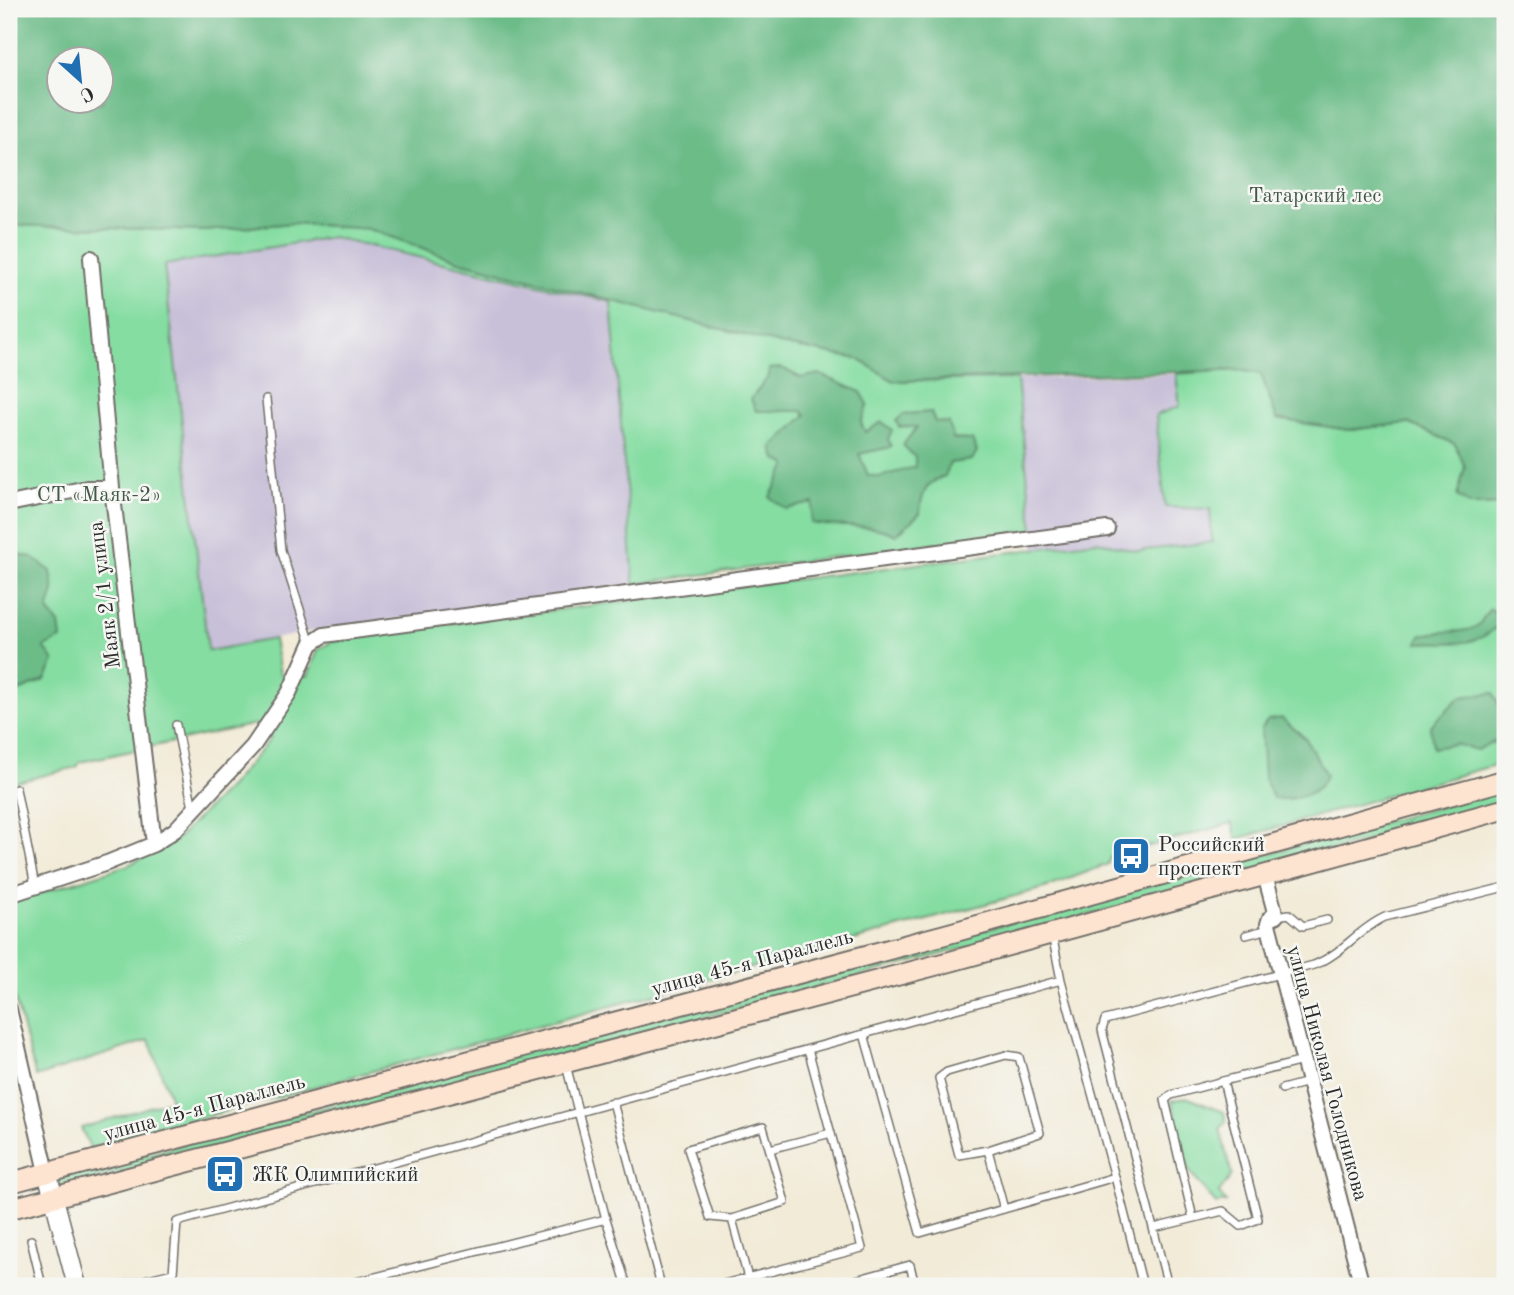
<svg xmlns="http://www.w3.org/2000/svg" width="1514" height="1295" font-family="'Old Standard TT',serif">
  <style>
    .industrial { fill: #c8c0d8 }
    .green { fill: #85dda2; stroke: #588466; stroke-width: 2 }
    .forest { fill: #6cbc88; stroke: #4c745a; stroke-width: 2; fill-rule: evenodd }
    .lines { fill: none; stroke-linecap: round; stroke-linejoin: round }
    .service-casing { stroke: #716e68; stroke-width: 10 }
    .minor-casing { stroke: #716e68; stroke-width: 18 }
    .tertiary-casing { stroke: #716e68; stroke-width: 21 }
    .secondary-casing { stroke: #716e68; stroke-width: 23 }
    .service { stroke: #fff; stroke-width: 7 }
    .minor { stroke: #fff; stroke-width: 14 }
    .tertiary { stroke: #fff; stroke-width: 18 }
    .secondary { stroke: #fde4d1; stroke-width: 19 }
    .labels { text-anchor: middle; stroke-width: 5; stroke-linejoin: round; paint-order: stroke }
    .park-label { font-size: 21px; fill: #425849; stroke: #f6f6f2 }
    .street-label { font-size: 21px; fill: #2b2b2b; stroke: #f6f6f2 }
    .poi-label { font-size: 21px; fill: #2b2b2b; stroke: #f6f6f2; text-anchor: start }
  </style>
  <rect width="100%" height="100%" fill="#f6f6f2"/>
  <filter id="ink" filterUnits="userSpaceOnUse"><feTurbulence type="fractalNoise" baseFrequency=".0143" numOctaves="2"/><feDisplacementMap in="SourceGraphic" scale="14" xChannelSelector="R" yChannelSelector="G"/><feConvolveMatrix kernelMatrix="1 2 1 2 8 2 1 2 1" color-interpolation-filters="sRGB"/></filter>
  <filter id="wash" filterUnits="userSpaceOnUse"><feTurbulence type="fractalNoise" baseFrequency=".00686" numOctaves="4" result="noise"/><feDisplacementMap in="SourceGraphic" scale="28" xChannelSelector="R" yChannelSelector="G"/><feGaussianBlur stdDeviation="1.57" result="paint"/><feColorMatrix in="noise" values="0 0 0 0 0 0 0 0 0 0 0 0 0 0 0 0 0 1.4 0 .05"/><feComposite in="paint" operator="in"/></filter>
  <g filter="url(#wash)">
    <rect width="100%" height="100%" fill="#f2ebd8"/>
    <path class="industrial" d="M332 237 611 302 634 584 314 631 208 652 164 264Z
      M1176 374 1180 406 1165 507 1210 509 1212 542 1137 551 1097 541 1035 548 1017 379Z"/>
    <path class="green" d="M293 223 369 229 459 261 780 344 858 359 894 381 1017 379 1033 530 634 584 611 302 332 237 164 265 208 651 274 639 280 674 308 676 318 650 331 642 383 632 1097 541 1137 551 1212 542 1210 509 1165 507 1156 415 1180 406 1176 374 1239 370 1261 374 1278 419 1349 430 1408 423 1455 443 1465 467 1471 505 1505 504V762L1237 839 1232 823 1110 857 1108 864 1048 887 90 1148 81 1128 171 1100 149 1040 36 1077 9 977V903L128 865 173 843 231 785 271 738 256 724 80 762 77 767 9 784V673L44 646 59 624 48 611 54 591 31 557 9 553V225L205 231Z
      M1505 789V803L1241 875 1237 862Z
      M1228 864 1232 877 62 1188 58 1183 59 1178Z
      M1186 1097 1224 1112 1226 1122 1220 1129 1232 1175 1219 1193 1226 1202 1216 1204 1189 1171 1172 1101Z"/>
    <path class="forest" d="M9 9H1505V504L1471 505 1457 496 1465 467 1455 444 1408 423 1349 430 1277 419 1261 374 1239 370 894 381 858 359 780 344 459 261 369 229 293 223 205 231 9 225ZM60 60H102V102H60Z
      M782 368 801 378 819 374 861 392 868 404 861 423 865 432 882 422 892 430 888 439 891 447 859 454 868 475 879 477 915 467V457L903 445 917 427H899L896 421 904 414 931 412 935 422 949 423 953 439 972 440 977 451 972 460 950 463 945 476C926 482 921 494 920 513L896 535C871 522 839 529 811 523L813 503 786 509 770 497 787 465 776 459 772 447 806 415 802 411H756L751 399 769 376V369Z
      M9 553 31 557 51 571 54 591 48 611 59 624 61 639 44 647 54 661 45 680 14 693 9 672Z
      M1490 609 1505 617V620C1471 652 1459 640 1417 643L1421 636C1438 629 1463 635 1477 626 1483 622 1484 614 1490 609Z
      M1494 693 1505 722V737L1477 750 1455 744 1433 748 1430 726 1460 697Z
      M1282 718 1306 739 1326 775C1319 796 1292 801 1273 798L1264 777 1261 729 1268 720Z"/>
  </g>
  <g filter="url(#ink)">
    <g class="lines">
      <g class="service-casing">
        <path id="service" d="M266 399 281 550 311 644
          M176 725 193 808
          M16 789 35 886
          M1276 916 1289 914 1303 926 1327 920
          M1246 935 1269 929
          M864 1034 920 1233 1115 1177 1061 980
          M566 1065 606 1219 627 1286
          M1223 1081 1303 1061
          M1282 1089 1308 1082
          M613 1102 661 1286
          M770 1149 831 1133
          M988 1150 1040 1133 1019 1057 1006 1055 947 1072 939 1078 959 1155 988 1150 1004 1209
          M1115 1177 1143 1286
          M732 1219 710 1217 688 1149 763 1127 785 1202 732 1219 748 1278
          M1154 1228 1223 1211 1241 1226 1258 1219 1223 1081 1171 1095 1165 1100 1193 1218
          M31 1240 42 1286
          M119 1286 173 1273
          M176 1286 173 1273 177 1222 1061 980 1052 934
          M340 1286 606 1219
          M716 1286 862 1248 808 1049
          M834 1286 910 1265 915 1286
          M1168 1286 1102 1030 1105 1020 1314 965C1341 955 1358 929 1385 917L1505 887"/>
      </g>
      <g class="minor-casing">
        <path id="minor" d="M91 258 112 488 154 844
          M9 504 87 488H112
          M1265 875 1276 916 1270 918 1268 924 1362 1286
          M9 895 107 863 154 844 175 830 253 746 289 693 311 644 324 635 1107 529
          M9 1009 47 1172"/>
      </g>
      <g class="tertiary-casing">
        <path id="tertiary" d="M47 1172 77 1286"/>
      </g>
      <g class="secondary-casing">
        <path id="secondary" d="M9 1183 947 934 1505 780
          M9 1209 952 961 1505 809"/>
      </g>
      <use href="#service" class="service"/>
      <use href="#minor" class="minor"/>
      <use href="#tertiary" class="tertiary"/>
      <use href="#secondary" class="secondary"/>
    </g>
  </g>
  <defs>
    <g id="bus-square" transform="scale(2.0125)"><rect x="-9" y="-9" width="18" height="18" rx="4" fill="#1f6fb2" stroke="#f6f6f2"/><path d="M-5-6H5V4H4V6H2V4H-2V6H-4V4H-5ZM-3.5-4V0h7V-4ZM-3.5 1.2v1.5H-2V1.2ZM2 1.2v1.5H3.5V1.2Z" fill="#fff"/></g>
  </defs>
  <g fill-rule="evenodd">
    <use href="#bus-square" x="1131" y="856"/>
    <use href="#bus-square" x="225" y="1174"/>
  </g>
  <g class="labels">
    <g class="park-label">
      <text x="1315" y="202">Татарский лес</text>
      <text x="99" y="501">СТ «Маяк-2»</text>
    </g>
    <g class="street-label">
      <text transform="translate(104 595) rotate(-97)" y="7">Маяк 2/1 улица</text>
      <text transform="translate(752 962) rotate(-15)" y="7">улица 45-я Параллель</text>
      <text transform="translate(1328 1073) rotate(75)" y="7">улица Николая Голодникова</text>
      <text transform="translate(204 1107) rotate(-15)" y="7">улица 45-я Параллель</text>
    </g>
    <g class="poi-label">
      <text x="1158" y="851">Российский<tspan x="1158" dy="24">проспект</tspan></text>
      <text x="252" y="1181">ЖК Олимпийский</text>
    </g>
  </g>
  <rect width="1514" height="1295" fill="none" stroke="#f6f6f2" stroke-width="35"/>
  <g transform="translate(80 80) rotate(153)"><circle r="33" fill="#f6f6f2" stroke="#a5a5a2" stroke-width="2"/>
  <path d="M0-5L12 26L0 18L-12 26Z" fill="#1f6fb2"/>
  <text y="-10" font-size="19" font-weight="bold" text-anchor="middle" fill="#2b2b2b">С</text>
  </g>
</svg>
